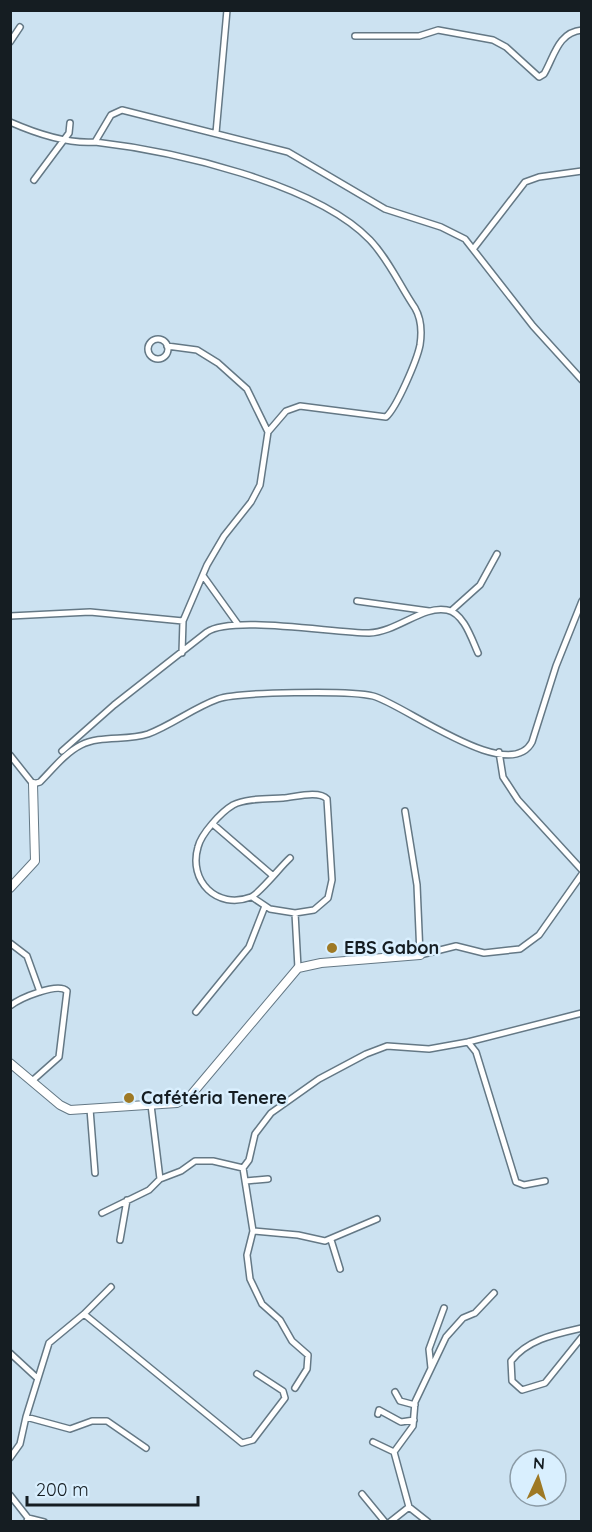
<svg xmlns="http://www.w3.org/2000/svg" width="592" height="1532" font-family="Quicksand,sans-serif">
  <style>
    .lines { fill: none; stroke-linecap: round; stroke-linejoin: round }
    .street-casing { stroke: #647885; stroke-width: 8 }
    .secondary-casing { stroke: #647885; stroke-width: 10 }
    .street { stroke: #fff; stroke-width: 5 }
    .secondary { stroke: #fff; stroke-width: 8 }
    .poi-dot { fill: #9e7925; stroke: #d9effe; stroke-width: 2 }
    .labels { text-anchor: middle; stroke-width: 5; stroke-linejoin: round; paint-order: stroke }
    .poi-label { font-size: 18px; font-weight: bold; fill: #151d22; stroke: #d9effe; text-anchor: start }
  </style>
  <rect width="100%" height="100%" fill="#cce2f1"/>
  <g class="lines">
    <g class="street-casing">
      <path id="street" d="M355 36H419L438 30 493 40 506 47 539 77 544 74C554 57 558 32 582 30
        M10 42 20 27
        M10 122C35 133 68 144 95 142L111 115 122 110 288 152 385 209 441 227 465 239 533 326 582 380
        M216 133 227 10
        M95 142C173 151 315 183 370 240 389 260 400 286 415 308 422 320 422 332 420 345 417 360 397 407 386 417L300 406 286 411 268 432
        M34 180 69 133 70 123
        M474 248 525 182 539 177 582 171
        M148 349a10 10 0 1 1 20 0a10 10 0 1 1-20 0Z
        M167 346 197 350 218 363 247 389 268 432 260 485 251 502 224 536 207 565 183 621 182 653
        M204 577 237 623
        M357 601 429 611
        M451 611 480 585 497 554
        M10 616 90 612 183 621
        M62 751 114 705 207 632C232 615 333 633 369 633 397 632 423 605 447 610 464 613 472 640 478 653
        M499 752 503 777 518 800 582 870
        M10 755 33 784 40 782C52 770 65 753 81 745 100 735 127 741 148 734 172 725 193 708 218 699 238 692 350 690 373 696 402 703 509 786 532 742L556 666 582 601
        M405 811 417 885 420 955 456 946 484 953 520 949 539 935 582 874
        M214 825 272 875
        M252 897 270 909 295 913 314 910 328 898 332 880 327 799C319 790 295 797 283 798 269 799 246 798 233 805 221 812 201 834 198 847 188 881 217 910 251 897 260 893 281 866 290 858
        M295 913 298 968
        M10 943 27 956 40 992
        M10 1006C20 998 58 982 67 991L59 1057 32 1081
        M196 1012 249 947 265 906
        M468 1042 476 1052 516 1182 524 1185 545 1181
        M151 1105 160 1179
        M90 1109 95 1173
        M243 1168 253 1231 247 1255 250 1279 262 1304 280 1320 292 1341 308 1355 307 1369 295 1388
        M246 1181 268 1179
        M102 1213 149 1190 160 1179 181 1171 195 1161H213L243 1168 249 1160 255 1134 271 1113 319 1079 366 1054 387 1046 429 1049 468 1042 582 1013
        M253 1231 298 1235 325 1241 377 1219
        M120 1240 127 1200
        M331 1240 340 1269
        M84 1314 242 1443 253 1440 285 1398 283 1391 257 1374
        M582 1328C556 1334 528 1339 511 1361L512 1381 522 1390 545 1383 582 1337
        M10 1353 36 1377
        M431 1368 429 1349 444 1308
        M395 1392 400 1401 415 1405
        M378 1414 379 1410 401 1422 414 1420
        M26 1417 49 1343 84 1314 111 1287
        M373 1442 394 1452 409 1507 428 1522
        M394 1452 413 1426 415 1402 446 1337 463 1318 475 1313 494 1293 475 1313
        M10 1458 20 1444 26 1417 70 1429 92 1421H107L146 1448
        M362 1494 385 1522
        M10 1495 28 1518
        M27 1521 28 1518 44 1522
        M390 1522 409 1507"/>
    </g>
    <g class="secondary-casing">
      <path id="secondary" d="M10 888 35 861 33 784
        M10 1063 60 1105 70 1110 177 1103 191 1095 298 968 321 963 420 955"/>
    </g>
    <use href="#street" class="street"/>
    <use href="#secondary" class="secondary"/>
  </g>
  <g class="poi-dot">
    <circle cx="332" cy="948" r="6"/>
    <circle cx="129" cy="1098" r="6"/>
  </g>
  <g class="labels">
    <g class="poi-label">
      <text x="344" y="954">EBS Gabon</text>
      <text x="141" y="1104">Cafétéria Tenere</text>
    </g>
  </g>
  <rect width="592" height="1532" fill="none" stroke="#151d22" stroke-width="24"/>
  <g transform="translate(538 1478) rotate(4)"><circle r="28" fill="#d9effe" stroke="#8b9ba6" stroke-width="1.5"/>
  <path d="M0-4.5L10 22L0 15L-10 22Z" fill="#9e7925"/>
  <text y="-9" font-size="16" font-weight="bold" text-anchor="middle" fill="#151d22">N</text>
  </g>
  <path d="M27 1496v9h171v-9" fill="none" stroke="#151d22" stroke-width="3"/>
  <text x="36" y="1496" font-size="18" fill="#151d22" stroke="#d9effe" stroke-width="4.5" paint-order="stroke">200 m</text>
</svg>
